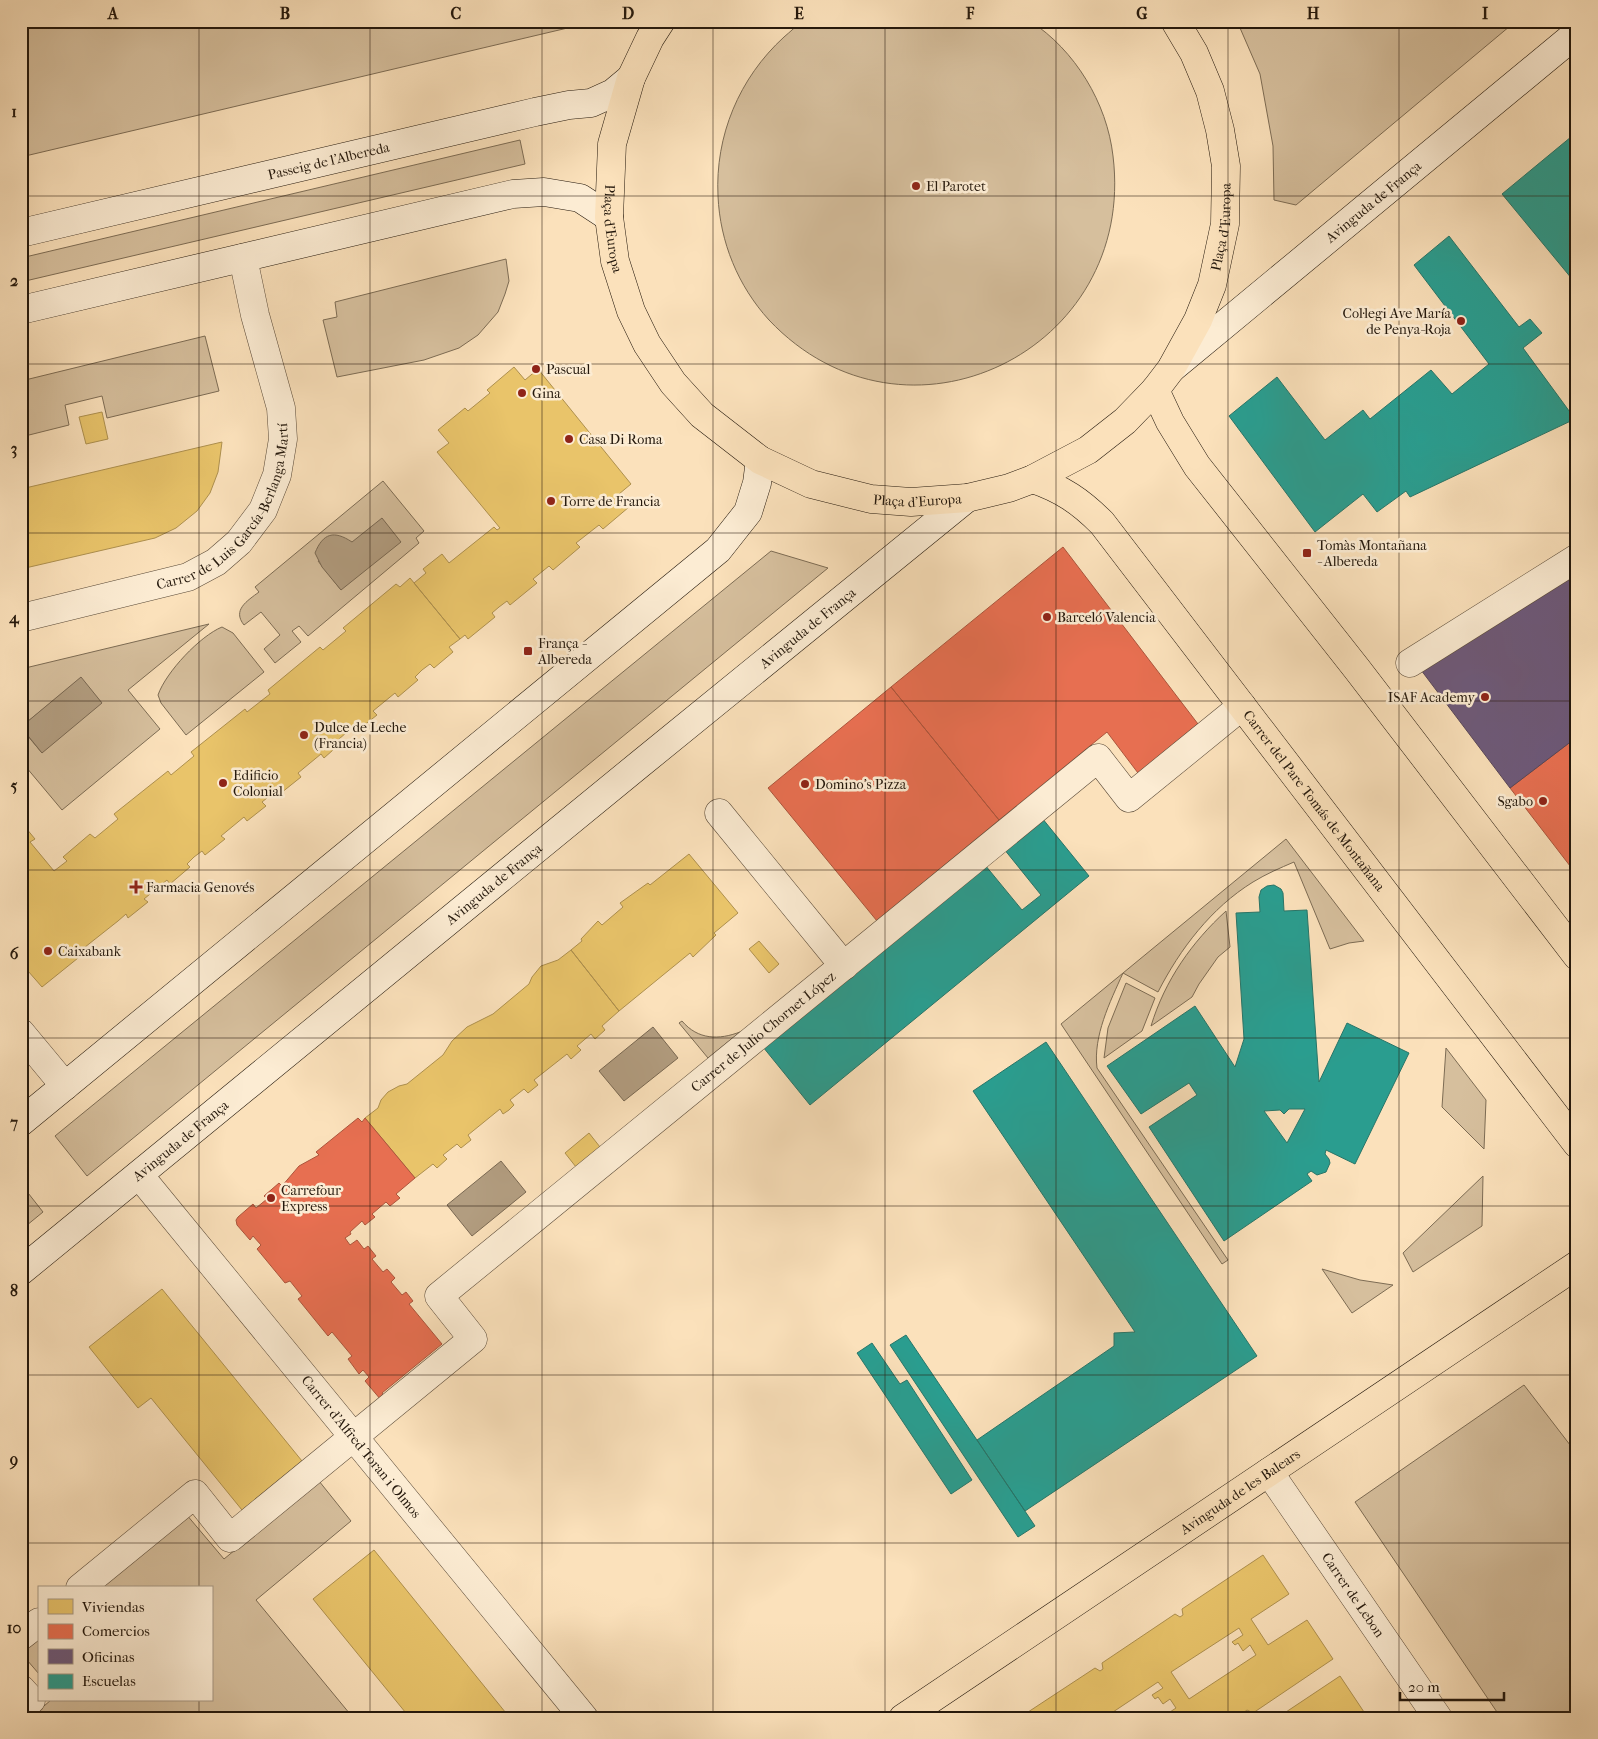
<svg xmlns="http://www.w3.org/2000/svg" width="1598" height="1739" font-family="'IM FELL French Canon',serif">
  <style>
    .green { fill: #d6bf9d; stroke: #7d6c54; fill-rule: evenodd }
    .water { fill: #b29d80; stroke: #796852 }
    .homes { fill: #e9c46a; stroke: #ae904e; fill-rule: evenodd }
    .shops { fill: #e76f51; stroke: #ac553c }
    .offices { fill: #6d597a; stroke: #574659 }
    .schools { fill: #2a9d8f; stroke: #287568; fill-rule: evenodd }
    .lines { fill: none; stroke-linecap: round; stroke-linejoin: round }
    .pedestrian-casing { stroke: #5a4a38; stroke-width: 29 }
    .minor-casing { stroke: #5a4a38; stroke-width: 29 }
    .secondary-casing { stroke: #24180c; stroke-width: 29 }
    .primary-casing { stroke: #24180c; stroke-width: 29 }
    .pedestrian { stroke: #fcecd3; stroke-width: 28 }
    .minor { stroke: #fcecd3; stroke-width: 28 }
    .secondary { stroke: #fcecd3; stroke-width: 28 }
    .primary { stroke: #fbe1bb; stroke-width: 28 }
    .grid { fill: none; stroke: #24180c; stroke-width: 1; stroke-opacity: 0.55 }
    .poi-dot { fill: #8f2418; stroke: #fcecd3; stroke-width: 2 }
    .labels { text-anchor: middle; stroke-width: 5; stroke-linejoin: round; paint-order: stroke }
    .street-label { font-size: 14px; fill: #24180c; stroke: #fcecd3 }
    .poi-label { font-size: 14px; fill: #24180c; stroke: #fcecd3; text-anchor: start }
    .neatline { fill: none; stroke: #24180c; stroke-width: 2 }
    .grid-label { font-size: 16px; text-anchor: middle; font-weight: bold; fill: #24180c }
  </style>
  <rect width="100%" height="100%" fill="#fbe1bb"/>
  <filter id="stains"><feTurbulence type="fractalNoise" baseFrequency=".004" numOctaves="4"/><feColorMatrix values="0 0 0 0 .2 0 0 0 0 .09 0 0 0 0 .02 0 0 0 .5 -.17"/></filter>
  <radialGradient id="worn" r=".72"><stop offset=".6" stop-color="#630" stop-opacity="0"/><stop offset="1" stop-color="#630" stop-opacity=".3"/></radialGradient>
  <path class="green" d="M21 21H582L576 26 21 157Z
    M803 21H1030C1075 50 1107 103 1113 156 1137 351 905 464 769 320 738 286 720 242 718 196 715 136 739 78 784 37 790 32 796 26 803 21Z
    M1237 21H1516L1296 205 1274 200 1273 146 1260 74Z
    M520 140 525 164 21 282V258Z
    M506 259 509 281 505 294 498 312 478 335 459 348 424 360 337 377 323 320 337 317 335 302Z
    M205 336 219 391 107 418 102 396 65 405 69 425 25 436 21 421V381Z
    M383 481 424 531 416 538 419 543 308 636 299 626 292 631 301 642 275 663 264 649 280 635 261 612 244 625C232 610 247 601 259 592L255 587ZM352 542 341 590 318 561Z
    M771 551 828 568 87 1176 55 1136Z
    M209 624 128 690 160 729 62 810 26 767 21 771V728L42 753 81 678 21 727V669Z
    M222 627 233 633 264 672 186 735 161 703 158 695C166 672 200 636 222 627Z
    M1286 839 1364 941 1349 943 1330 949 1294 862C1280 868 1266 874 1253 882 1211 908 1180 949 1158 992L1123 973C1110 1002 1093 1036 1097 1068L1228 1260 1222 1264 1061 1024Z
    M1226 911 1230 947 1218 957 1199 984 1192 997 1151 1026C1165 980 1192 942 1226 911Z
    M1126 983 1155 998 1142 1031 1104 1058 1108 1028Z
    M682 1021C698 1040 719 1040 740 1032L708 1058 679 1023Z
    M1446 1048 1486 1100 1484 1149 1442 1107Z
    M1483 1176 1482 1226 1413 1272 1403 1253Z
    M21 1184 43 1212 21 1230Z
    M1322 1269 1360 1280 1393 1285 1352 1313Z
    M1524 1385 1577 1454V1718H1501L1355 1502Z
    M319 1481 351 1521 256 1600 350 1714 345 1718H30L51 1700H211V1588H97L186 1514 224 1559Z
    M39 1636V1674L21 1653V1651Z"/>
  <path class="water" d="M382 518 401 542 341 590 322 567 315 553C323 533 334 530 352 542Z
    M81 677 102 703 42 753 21 727Z
    M653 1027 678 1058 624 1101 599 1071Z
    M501 1161 526 1192 472 1236 447 1205Z"/>
  <path class="homes" d="M514 367 525 380 538 369 631 484 619 494 629 507 603 529 599 525 576 543 580 547 553 570 549 566 533 579 537 583 510 605 507 601 499 607 492 613 495 617 468 639 465 635 460 639 414 583 426 573 423 569 442 554 449 563 494 527 497 530 500 528 437 452 449 443 438 430 465 408 468 411 490 393 487 390Z
    M102 412 108 439 86 444 79 417Z
    M222 442 218 472 210 493 197 511 176 528 155 538 21 569V489Z
    M410 578 460 639 449 647 453 652 434 668 430 664 422 670 415 677 418 680 398 697 395 693 373 711 377 715 358 730 354 726 339 739 342 742 324 758 321 754 298 773 301 777 281 793 278 789 262 802 266 806 247 821 244 817 221 836 225 839 205 855 202 851 194 857 187 864 190 867 170 884 167 880 144 899 148 902 128 918 126 914 118 921 80 951 83 954 42 987 21 963 25 958 21 954V822L35 839 30 842 54 871 67 861 63 857 90 834 95 838 118 819 114 814 168 771 171 775 194 756 191 752 245 709 247 712 270 694 268 690 320 647 323 650 346 631 343 628 396 584 400 587Z
    M689 854 738 913 714 933 716 935 693 957 690 953 619 1011 571 950 582 941 581 939 598 921 602 925 623 907 620 903 648 883 650 885Z
    M759 941 779 964 769 973 749 949Z
    M571 950 619 1011 602 1026 605 1030 595 1039 591 1034 577 1046 581 1050 571 1059 567 1054 534 1080 538 1085 528 1093 524 1089 510 1100 514 1105 509 1110 503 1114 500 1109 468 1135 471 1140 461 1148 457 1144 443 1155 447 1159 437 1168 433 1164 415 1178 365 1118 378 1108 381 1100 388 1092 399 1086 407 1084 443 1055 452 1041 467 1027 493 1014 529 984 532 977 541 966 558 960Z
    M589 1133 600 1147 576 1167 565 1153Z
    M162 1289 302 1461 242 1510 151 1398 138 1408 89 1347Z
    M374 1550 510 1718H410L313 1599Z
    M1263 1555 1289 1594 1251 1619 1268 1645 1307 1620 1333 1659 1330 1661 1253 1713 1247 1710 1243 1713 1244 1718H1161L1176 1708 1170 1699 1163 1704 1158 1697 1155 1699 1152 1695 1163 1688 1158 1682 1104 1718H1023L1022 1716 1095 1668 1100 1671 1103 1669 1102 1663 1175 1614 1180 1617 1183 1615 1182 1609ZM1239 1628 1243 1635 1232 1642 1235 1645 1238 1643 1243 1651 1250 1645 1256 1655 1189 1699 1171 1672Z
    M1340 1676 1368 1718H1277Z"/>
  <path class="shops" d="M1063 547 1198 724 1138 773 1107 732 999 820 891 687Z
    M891 687 999 820 877 921 768 788Z
    M1577 737V875L1510 788Z
    M358 1118 362 1122 365 1118 415 1178 396 1194 400 1198 390 1206 386 1202 372 1214 375 1217 365 1225 362 1221 350 1232 351 1234 345 1238 350 1245 357 1240 364 1249 368 1246 376 1256 372 1259 383 1272 387 1269 395 1278 391 1282 402 1295 406 1292 413 1301 409 1304 442 1344 382 1393 385 1397 381 1400 365 1381 369 1377 363 1370 359 1374 348 1359 352 1356 332 1332 328 1336 298 1299 302 1296 290 1281 285 1283 257 1249 261 1245 253 1236 250 1240 237 1225 236 1220 238 1217 253 1204 256 1208 267 1199 264 1196 279 1183 282 1186 299 1166 319 1155 316 1152Z"/>
  <path class="offices" d="M1577 572V694L1571 697 1577 704V737L1510 788 1421 670Z"/>
  <path class="schools" d="M1577 132V285L1502 194Z
    M1449 236 1519 327 1530 319 1542 333 1523 348 1575 419 1410 497 1406 491 1377 512 1363 494 1315 532 1229 416 1277 377 1325 440 1363 410 1370 419 1431 370 1452 394 1489 364 1414 265Z
    M1042 818 1089 876 810 1105 763 1047 985 865 1022 910 1041 895 1004 849Z
    M1274 885 1281 889 1283 893 1284 911 1307 910 1319 1082 1347 1023 1409 1053 1355 1164 1326 1150 1325 1154 1329 1159 1330 1163 1326 1172 1317 1175 1311 1171 1307 1174 1312 1181 1224 1241 1149 1127 1197 1095 1189 1083 1141 1114 1107 1066 1195 1006 1235 1067 1244 1039 1236 913 1260 912 1259 897 1261 890 1267 886ZM1289 1109H1305L1287 1143 1264 1111 1280 1110 1284 1114Z
    M1046 1042 1257 1356 1025 1511 977 1440 1114 1346V1333L1135 1332 973 1091Z
    M906 1335 1035 1526 1018 1537 890 1345Z
    M872 1343 900 1384 907 1380 972 1480 951 1494 857 1353Z"/>
  <g class="lines">
    <g class="pedestrian-casing">
      <g id="pedestrian">
        <path d="M1410 663 1577 558"/>
        <path d="M719 813 844 966"/>
        <path id="s1" d="M80 1588 195 1494 230 1538 473 1339 439 1296 1098 758 1129 798 1242 706"/>
        <path d="M21 1636 39 1622"/>
        <path d="M21 1689 31 1700 21 1708"/>
      </g>
    </g>
    <g class="minor-casing">
      <g id="minor">
        <path id="s2" d="M21 618 188 577 216 562 239 542 263 510 277 475 283 439 281 408 255 315 243 258"/>
        <path d="M21 1033 65 1086"/>
        <path id="s3" d="M139 1175 584 1718"/>
        <path id="s4" d="M1269 1472 1438 1718"/>
      </g>
    </g>
    <g class="secondary-casing">
      <g id="secondary">
        <path id="s5" d="M21 233 535 112 569 105 591 103 613 93 631 78"/>
        <path d="M21 310 513 194 544 192 580 198 609 217"/>
        <path id="s6" d="M1172 368 1577 33"/>
        <path d="M21 1122 718 550 748 512 757 483 760 460"/>
        <path id="s7" d="M21 1271 640 764 967 498"/>
      </g>
    </g>
    <g class="primary-casing">
      <g id="primary">
        <path id="s8" d="M661 21 650 38 631 78 612 144 609 217 615 261 631 311 647 344 673 383 702 415 760 460 811 484 871 499 911 502 967 498 1009 488 1033 479 1088 450 1125 421 1155 390 1171 369 1198 320 1212 285 1225 224 1226 166 1220 130 1210 91 1194 53 1175 21"/>
        <path d="M1155 390 1170 422 1197 466 1357 669 1577 956"/>
        <path id="s9" d="M1033 479C1062 489 1080 501 1102 523L1577 1144"/>
        <path id="s10" d="M903 1718 1577 1265"/>
      </g>
    </g>
    <use href="#pedestrian" class="pedestrian"/>
    <use href="#minor" class="minor"/>
    <use href="#secondary" class="secondary"/>
    <use href="#primary" class="primary"/>
  </g>
  <path class="grid" d="M199 21V1588M370 21V1718M542 21V1718M713 21V1718M885 21V1718M1056 21V1718M1228 21V1718M1399 21V1718M21 196H1577M21 364H1577M21 533H1577M21 701H1577M21 870H1577M21 1038H1577M21 1206H1577M21 1375H1577M21 1543H1577M199 1700V1718"/>
  <g class="poi-dot">
    <circle cx="916" cy="186" r="5"/>
    <circle cx="1461" cy="321" r="5"/>
    <circle cx="536" cy="369" r="5"/>
    <circle cx="522" cy="393" r="5"/>
    <circle cx="569" cy="439" r="5"/>
    <circle cx="551" cy="501" r="5"/>
    <rect x="1302" y="548" width="10" height="10" rx="2.5"/>
    <circle cx="1047" cy="617" r="5"/>
    <rect x="523" y="646" width="10" height="10" rx="2.5"/>
    <circle cx="1485" cy="697" r="5"/>
    <circle cx="304" cy="735" r="5"/>
    <circle cx="223" cy="783" r="5"/>
    <circle cx="805" cy="784" r="5"/>
    <circle cx="1543" cy="801" r="5"/>
    <path d="M133.5 879.5h5v5h5v5h-5v5h-5v-5h-5v-5h5z"/>
    <circle cx="48" cy="951" r="5"/>
    <circle cx="271" cy="1198" r="5"/>
  </g>
  <g class="labels">
    <g class="street-label">
      <text dy="5" stroke="none"><textPath href="#s5" startOffset="316">Passeig de l'Albereda</textPath></text>
      <text dy="5" stroke="none"><textPath href="#s6" startOffset="261">Avinguda de França</textPath></text>
      <text dy="5" stroke="none"><textPath href="#s8" startOffset="218">Plaça d'Europa</textPath></text>
      <text dy="5" stroke="none"><textPath href="#s8" startOffset="1118">Plaça d'Europa</textPath></text>
      <text dy="5" stroke="none"><textPath href="#s8" startOffset="668">Plaça d'Europa</textPath></text>
      <text dy="5" stroke="none"><textPath href="#s2" startOffset="252">Carrer de Luis García-Berlanga Martí</textPath></text>
      <text dy="5" stroke="none"><textPath href="#s7" startOffset="1016">Avinguda de França</textPath></text>
      <text dy="5" stroke="none"><textPath href="#s9" startOffset="432">Carrer del Pare Tomás de Montañana</textPath></text>
      <text dy="5" stroke="none"><textPath href="#s7" startOffset="611">Avinguda de França</textPath></text>
      <text dy="5" stroke="none"><textPath href="#s1" startOffset="992">Carrer de Julio Chornet López</textPath></text>
      <text dy="5" stroke="none"><textPath href="#s7" startOffset="206">Avinguda de França</textPath></text>
      <text dy="5" stroke="none"><textPath href="#s3" startOffset="351">Carrer d'Alfred Toran i Olmos</textPath></text>
      <text dy="5" stroke="none"><textPath href="#s10" startOffset="406">Avinguda de les Balears</textPath></text>
      <text dy="5" stroke="none"><textPath href="#s4" startOffset="149">Carrer de Lebon</textPath></text>
    </g>
    <g class="poi-label">
      <text x="926" y="191">El Parotet</text>
      <text x="1451" y="318" text-anchor="end">Col·legi Ave María<tspan x="1451" dy="16">de Penya-Roja</tspan></text>
      <text x="546" y="374">Pascual</text>
      <text x="532" y="398">Gina</text>
      <text x="579" y="444">Casa Di Roma</text>
      <text x="561" y="506">Torre de Francia</text>
      <text x="1317" y="550">Tomàs Montañana<tspan x="1317" dy="16">- Albereda</tspan></text>
      <text x="1057" y="622">Barceló Valencia</text>
      <text x="538" y="648">França -<tspan x="538" dy="16">Albereda</tspan></text>
      <text x="1475" y="702" text-anchor="end">ISAF Academy</text>
      <text x="314" y="732">Dulce de Leche<tspan x="314" dy="16">(Francia)</tspan></text>
      <text x="233" y="780">Edificio<tspan x="233" dy="16">Colonial</tspan></text>
      <text x="815" y="789">Domino’s Pizza</text>
      <text x="1533" y="806" text-anchor="end">Sgabo</text>
      <text x="146" y="892">Farmacia Genovés</text>
      <text x="58" y="956">Caixabank</text>
      <text x="281" y="1195">Carrefour<tspan x="281" dy="16">Express</tspan></text>
    </g>
  </g>
  <rect width="1598" height="1739" fill="none" stroke="#fbe1bb" stroke-width="55"/>
  <rect x="38" y="1586" width="175" height="115" fill="#fcecd3" stroke="#a69783"/>
  <rect x="48" y="1599" width="25" height="15" fill="#e9c46a" stroke="#a69783"/>
  <text x="82" y="1612" font-size="15" fill="#24180c">Viviendas</text>
  <rect x="48" y="1624" width="25" height="15" fill="#e76f51" stroke="#a69783"/>
  <text x="82" y="1636" font-size="15" fill="#24180c">Comercios</text>
  <rect x="48" y="1649" width="25" height="15" fill="#6d597a" stroke="#a69783"/>
  <text x="82" y="1662" font-size="15" fill="#24180c">Oficinas</text>
  <rect x="48" y="1674" width="25" height="15" fill="#2a9d8f" stroke="#a69783"/>
  <text x="82" y="1686" font-size="15" fill="#24180c">Escuelas</text>
  <path d="M1400 1692v8h104v-8" fill="none" stroke="#24180c" stroke-width="2.5"/>
  <text x="1408" y="1692" font-size="15" fill="#24180c" stroke="#fcecd3" stroke-width="4" paint-order="stroke">20 m</text>
  <rect x="28" y="28" width="1542" height="1684" class="neatline"/>
  <g class="grid-label">
    <text x="113" y="19">A</text>
    <text x="285" y="19">B</text>
    <text x="456" y="19">C</text>
    <text x="628" y="19">D</text>
    <text x="799" y="19">E</text>
    <text x="970" y="19">F</text>
    <text x="1142" y="19">G</text>
    <text x="1313" y="19">H</text>
    <text x="1485" y="19">I</text>
    <text x="14" y="117">1</text>
    <text x="14" y="286">2</text>
    <text x="14" y="454">3</text>
    <text x="14" y="623">4</text>
    <text x="14" y="791">5</text>
    <text x="14" y="959">6</text>
    <text x="14" y="1128">7</text>
    <text x="14" y="1296">8</text>
    <text x="14" y="1465">9</text>
    <text x="14" y="1633">10</text>
  </g>
  <rect width="100%" height="100%" filter="url(#stains)"/>
  <rect width="100%" height="100%" fill="url(#worn)"/>
</svg>
